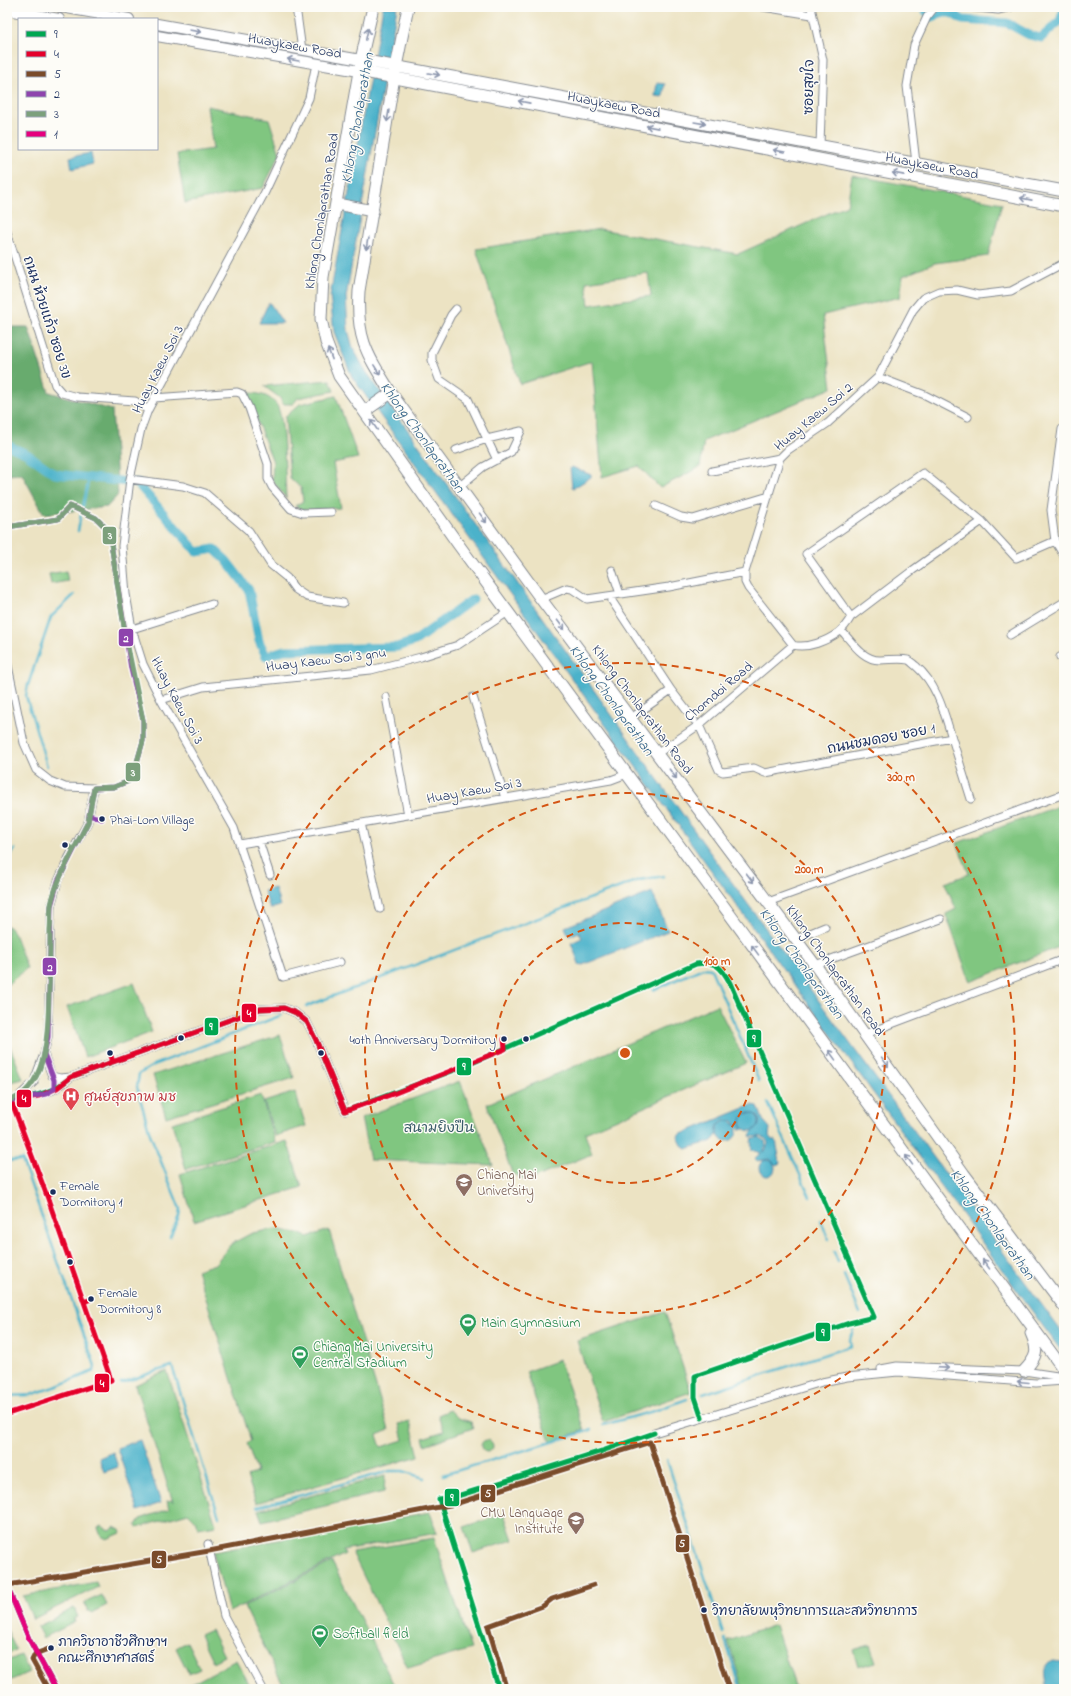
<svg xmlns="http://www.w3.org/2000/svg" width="1071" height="1696" font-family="'Indie Flower','Playpen Sans Thai',sans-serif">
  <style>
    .green { fill: #80c680; stroke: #4e7a6f; fill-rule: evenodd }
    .forest { fill: #68ab6e; stroke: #426d66 }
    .water { fill: #4bb2ca; stroke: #337094 }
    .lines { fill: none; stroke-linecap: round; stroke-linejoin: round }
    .stream { stroke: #4bb2ca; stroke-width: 2.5 }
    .canal { stroke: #4bb2ca; stroke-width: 9 }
    .street-casing { stroke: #848990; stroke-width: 9 }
    .secondary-casing { stroke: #848990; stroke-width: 12 }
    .primary-casing { stroke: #848990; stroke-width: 13 }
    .street { stroke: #fff; stroke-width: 7 }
    .secondary { stroke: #fff; stroke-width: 10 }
    .primary { stroke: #fff; stroke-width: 11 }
    .bus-1-casing { stroke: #fdfcf7; stroke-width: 8 }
    .bus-2-casing { stroke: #fdfcf7; stroke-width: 8 }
    .bus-3-casing { stroke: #fdfcf7; stroke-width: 8 }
    .bus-4-casing { stroke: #fdfcf7; stroke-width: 8 }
    .bus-5-casing { stroke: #fdfcf7; stroke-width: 8 }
    .bus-6-casing { stroke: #fdfcf7; stroke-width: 8 }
    .bus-1 { stroke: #00a651; stroke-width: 5 }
    .bus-2 { stroke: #e4002b; stroke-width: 5 }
    .bus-3 { stroke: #7a4b2a; stroke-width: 5 }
    .bus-4 { stroke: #8e44ad; stroke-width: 5 }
    .bus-5 { stroke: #7ca07c; stroke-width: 5 }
    .bus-6 { stroke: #e5007d; stroke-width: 5 }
    .oneway { stroke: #8d97ae }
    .ring { fill: none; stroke: #d45514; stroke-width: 2; stroke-dasharray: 7 5 }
    .bus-dot { fill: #1b2f5e; stroke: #fdfcf7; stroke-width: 1.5 }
    .labels { text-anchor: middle; stroke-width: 3; stroke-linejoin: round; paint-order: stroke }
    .bus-label { font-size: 13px; fill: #1b2f5e; stroke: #fdfcf7; text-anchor: start }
    .street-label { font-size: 14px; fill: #1b2f5e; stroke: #fdfcf7 }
    .health-label { font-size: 14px; fill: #be3a42; stroke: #fdfcf7; text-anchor: start }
    .park-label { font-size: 14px; fill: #395c68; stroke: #fdfcf7 }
    .education-label { font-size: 14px; fill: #785e54; stroke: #fdfcf7; text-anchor: start }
    .leisure-label { font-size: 14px; fill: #27864d; stroke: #fdfcf7; text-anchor: start }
    .water-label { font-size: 15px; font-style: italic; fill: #2c5d84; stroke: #fdfcf7 }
    .centre { fill: #d45514; stroke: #fdfcf7; stroke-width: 2 }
    .ring-label { font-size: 12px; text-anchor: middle; font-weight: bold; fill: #d45514; stroke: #fdfcf7; stroke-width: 3; stroke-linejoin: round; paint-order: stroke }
    .line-badge { stroke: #fdfcf7; stroke-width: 1.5 }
    .badge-label { font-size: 11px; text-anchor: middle; font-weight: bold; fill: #fff }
  </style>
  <rect width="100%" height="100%" fill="#fdfcf7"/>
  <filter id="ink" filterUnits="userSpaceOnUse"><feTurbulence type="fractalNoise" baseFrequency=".025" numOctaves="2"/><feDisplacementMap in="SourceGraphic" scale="8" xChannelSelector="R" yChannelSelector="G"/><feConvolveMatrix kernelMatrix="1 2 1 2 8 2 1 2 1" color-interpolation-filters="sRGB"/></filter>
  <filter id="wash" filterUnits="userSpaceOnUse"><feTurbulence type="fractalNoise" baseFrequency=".012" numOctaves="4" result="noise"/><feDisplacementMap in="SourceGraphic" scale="16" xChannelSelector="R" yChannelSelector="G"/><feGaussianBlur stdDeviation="0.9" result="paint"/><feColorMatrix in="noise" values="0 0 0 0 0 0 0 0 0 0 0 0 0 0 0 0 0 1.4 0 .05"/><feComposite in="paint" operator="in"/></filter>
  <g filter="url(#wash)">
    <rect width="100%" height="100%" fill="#ece3c3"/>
    <path class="green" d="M207 106 269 119 280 154 263 188 185 203 177 154 213 149Z
      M852 175 1002 203 988 256 935 263 903 276 900 297 823 315 832 388 704 441 700 467 660 488 639 466 602 477 592 361 520 384 476 249 600 229 738 254 847 205ZM648 273 651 296 589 305 586 282Z
      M330 380 334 391 298 398 293 404H283L280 398 264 386Z
      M246 393C257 393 268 394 276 404 285 415 285 480 286 498L272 480 273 462Z
      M336 396 358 458 333 463 341 508 303 510 295 506 303 501 301 488 290 478 285 417 300 404Z
      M66 571 68 581 51 584 49 574Z
      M1064 804V945L970 982 946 914 956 909 945 883 969 874 957 843Z
      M7 925 14 933 27 968 7 985Z
      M134 983 152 1032 85 1057 67 1007Z
      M717 1005 746 1063 585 1133 592 1154 527 1181 512 1173 487 1104Z
      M280 1035 294 1078 166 1117 153 1075Z
      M9 1044 23 1079 7 1083V1045Z
      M460 1081 493 1165 370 1160 361 1118Z
      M295 1092 306 1126 275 1136 264 1102Z
      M261 1095 275 1142 186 1169 172 1123Z
      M287 1141 302 1187 194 1221 180 1174Z
      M275 1229 298 1233 307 1237 329 1230 389 1430 377 1435 381 1447 403 1440 399 1424 410 1421 419 1456 256 1503 247 1476 257 1472 247 1443 251 1441 197 1270 215 1264 231 1244 252 1233Z
      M665 1312 691 1392 603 1422 577 1341Z
      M559 1360 584 1430 550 1442 526 1372Z
      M167 1371 216 1525 198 1528 195 1520 188 1513 137 1528 136 1525 140 1519 169 1509 167 1501 172 1500 173 1502 135 1385Z
      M450 1410 458 1418 471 1422 473 1428 425 1445 423 1438 444 1431 438 1415Z
      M481 1446a6 6 0 1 1 12 0a6 6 0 1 1-12 0Z
      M385 1476 384 1492 262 1521 258 1510Z
      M430 1512 437 1533 343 1550 345 1554 229 1612 213 1552Z
      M504 1514 513 1540 473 1553 464 1527Z
      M101 1526 111 1531 114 1527 120 1530 121 1533 107 1539 101 1536 98 1528Z
      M434 1538 471 1649 408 1668 352 1552Z
      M332 1562 396 1689H285L244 1606Z
      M96 1582 98 1587 33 1619 23 1596Z
      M102 1595 107 1605 92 1613 90 1611H88L84 1603Z
      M74 1608 78 1617 74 1619 75 1622 43 1638 37 1627Z
      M775 1625 796 1689H743L728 1641Z
      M7 1630 16 1650 7 1654Z
      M211 1630 224 1656 213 1662 200 1635Z
      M187 1642 200 1669 189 1674 176 1648Z
      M870 1645 876 1662 858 1667 853 1650Z
      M21 1655 29 1672 7 1682V1661Z
      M236 1660 252 1689H190L188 1686Z"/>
    <path class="forest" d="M7 327H28L49 392 112 410 118 495 107 507 44 514 22 474 7 475Z"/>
    <path class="water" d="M383 7H397L346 297 348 330 353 348 365 370 709 851 1064 1335V1355L352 377 334 332 330 296Z
      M657 83 665 84 663 97 655 96Z
      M91 153 93 164 72 169 70 157Z
      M269 302 283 323H259Z
      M572 467 591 475V477L574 488 572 487 570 468Z
      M275 888 280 906 270 909 264 891Z
      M652 892 668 931 580 966 571 943 582 938 579 932 569 936 565 927Z
      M752 1105 758 1106 763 1120 770 1128 769 1136 772 1140H776L780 1163 776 1165 770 1159 756 1161 755 1158 761 1153 752 1150 751 1141 753 1139 759 1137 765 1141 766 1147 762 1152 766 1150 768 1143C765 1135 759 1136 751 1137L750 1135C754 1128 763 1126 758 1116L752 1113H746C740 1118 739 1123 744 1129L740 1130 733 1121 724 1120C718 1123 716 1128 717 1135L712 1141 686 1149 683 1147 678 1137 679 1135Z
      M741 1122a9 9 0 1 1 18 0a9 9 0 1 1-18 0Z
      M717 1131a10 10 0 1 1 20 0a10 10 0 1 1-20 0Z
      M759 1168a8 8 0 1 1 16 0a8 8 0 1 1-16 0Z
      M140 1440 161 1503 138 1511 117 1448Z
      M113 1452 118 1467 104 1472 99 1458Z
      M1052 1661 1064 1662V1689H1047C1044 1685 1046 1683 1045 1679 1044 1671 1044 1666 1052 1661Z"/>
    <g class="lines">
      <path class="stream" d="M83 506 89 478
        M78 531 81 514
        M47 766 26 696 28 685 51 617 74 595
        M7 861 15 849
        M653 990 703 968 711 969 759 1081
        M307 1006 639 880 664 876
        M768 1103 810 1197
        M7 1161 22 1160 95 1366 94 1371 57 1386 30 1395 7 1396
        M821 1220 828 1239
        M170 1237 179 1216 180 1209 150 1134 137 1087 139 1074 154 1065 282 1015
        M834 1252 838 1262
        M844 1275 860 1313
        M121 1383 172 1366 219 1517
        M703 1394 851 1346 850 1340 853 1330
        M603 1425 654 1411 687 1399
        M667 1460 723 1633
        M443 1475 591 1430
        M257 1507 390 1471H403L424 1478
        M725 1639 741 1689"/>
      <path class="canal" d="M924 7 925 10 932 17 944 13H951L963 20 1007 23 1029 35 1041 38 1060 21 1064 9
        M7 445 27 454 55 474 137 483 197 552 214 549 226 560 249 590 259 641 266 656 284 650 397 647 415 641 473 599"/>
    </g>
  </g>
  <g filter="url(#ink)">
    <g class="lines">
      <g class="street-casing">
        <path id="street" d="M296 7 302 50
          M763 7 812 15
          M811 7 823 60 820 145
          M967 7 998 10 1011 7
          M316 64 309 98 265 192 148 410 141 429 130 479 122 546 126 594 132 629 143 664 161 700 234 828 283 977 340 962
          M916 163 907 86 914 45 927 17 935 7
          M7 232 55 385 62 393 77 397 135 401 148 410
          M456 309 451 315 432 353V360L439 379 468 399 497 460
          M878 377 925 395 968 417
          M154 398 237 392 242 394 249 408 268 464V479L272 487 291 509 303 513 331 512
          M1064 428 1062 429 1051 510 1055 541 1064 556
          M456 450 487 439 521 431 511 452 483 467 460 486
          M712 471 780 458
          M130 479 183 486 205 493 249 531 271 565 287 578 295 589 307 597 343 603
          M656 506 681 517 693 519 769 496
          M982 521 1016 558 1055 541
          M612 570 620 594
          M541 599 567 588 572 589 587 599 669 587 745 572
          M612 601 671 690 694 720
          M851 617 913 570 982 521 923 473 806 554 851 617C848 622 844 628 839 632 827 641 807 649 793 645L748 588 745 582V572L780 458 788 450 828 423 878 377 913 310 923 298 939 291 957 290 978 295 1011 291 1064 263
          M132 629 212 604
          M1010 635 1064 602
          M1060 657 1064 655
          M7 661 24 743 36 770 50 781 65 787 94 788 88 822 68 859 58 881 51 906 48 1037 44 1054 35 1078
          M386 697 408 815
          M473 697 505 798
          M161 700 203 687 371 670 421 657 458 645 508 612
          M631 718 671 690
          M699 725 719 770 723 772 754 768 765 773 952 738C944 712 937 684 916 666 913 664 911 661 908 660 900 658 889 660 881 660 863 661 852 642 841 630
          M952 738 971 799
          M658 753 699 725 793 645
          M361 823 380 909
          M259 841 270 875
          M240 844 611 780 627 774
          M768 902 1064 794
          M796 939 825 927
          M815 965 941 919
          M865 1034 1064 959
          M44 1054 52 1076 60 1078 71 1077 260 1009 284 1008 296 1013 307 1022 316 1040 345 1111
          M17 1098C40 1097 54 1093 71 1077
          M7 1101 17 1098 34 1082
          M881 1369 897 1366 1024 1371 1064 1377
          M654 1433 822 1382 847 1377 898 1372 1036 1383 1064 1381
          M208 1544 224 1616 263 1689"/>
      </g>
      <g class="secondary-casing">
        <path id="secondary" d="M61 7 129 19
          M7 10 59 19
          M157 24 361 60
          M157 36 359 71"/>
      </g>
      <g class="primary-casing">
        <path id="primary" d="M373 7 361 60 323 277 321 319 326 342 339 376 458 544 1064 1370
          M408 7 394 77 359 291C356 339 367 354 391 393L541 599 815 965 964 1174 1064 1306
          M361 60 1064 191
          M359 71 1064 206
          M337 204 373 211
          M365 411 391 393
          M1024 1371C1037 1357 1039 1351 1031 1333"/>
      </g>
      <use href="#street" class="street"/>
      <use href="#secondary" class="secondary"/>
      <use href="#primary" class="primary"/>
      <g class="bus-1-casing">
        <path id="bus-1" d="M17 1098C38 1097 55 1091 71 1077L260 1009 284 1008 296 1013 307 1022 316 1040 345 1111 463 1067 696 964C716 961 721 966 730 983L874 1317 849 1323 695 1376V1397L702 1418
          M7 1586 29 1639 56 1689
          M499 1689 439 1499 454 1497 602 1451 654 1433"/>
      </g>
      <g class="bus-2-casing">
        <path id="bus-2" d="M110 1053 113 1062 260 1009 284 1008 296 1013 307 1022 316 1040 345 1111 393 1094 505 1049 504 1039
          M53 1192 47 1196 11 1100 39 1096 57 1088 71 1077 137 1053
          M53 1192 47 1196 84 1302 91 1299
          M7 1414 111 1380 84 1302 91 1299"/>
      </g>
      <g class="bus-3-casing">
        <path id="bus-3" d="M8 1585 209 1551 455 1504 650 1442 729 1689
          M506 1687 488 1626 543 1606 552 1599 594 1585
          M48 1689 32 1660 35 1654 51 1648"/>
      </g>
      <g class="bus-4-casing">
        <path id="bus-4" d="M7 527 58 519 70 506 96 518 109 531 131 669 143 720V741L137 762 129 781 114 787 94 788 89 815 102 819
          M7 1101 46 1094 54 1089V1080L44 1054 48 1037 51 906 58 881 88 822 89 815 102 819"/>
      </g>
      <g class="bus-5-casing">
        <path id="bus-5" d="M7 527 58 519 70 506 96 518 109 531 125 633 143 720V741L137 762 129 781 114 787 94 788 88 822 74 849 65 845
          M7 1101C50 1090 48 1026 49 990 50 970 50 950 50 929 51 922 50 913 51 905 55 885 65 867 74 849L65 845"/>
      </g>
      <g class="bus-6-casing">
        <path id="bus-6" d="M7 1586 29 1639 56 1689"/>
      </g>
      <use href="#bus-1" class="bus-1"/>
      <use href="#bus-2" class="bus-2"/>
      <use href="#bus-3" class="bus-3"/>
      <use href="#bus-4" class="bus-4"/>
      <use href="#bus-5" class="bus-5"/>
      <use href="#bus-6" class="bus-6"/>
    </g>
    <defs><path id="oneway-shaft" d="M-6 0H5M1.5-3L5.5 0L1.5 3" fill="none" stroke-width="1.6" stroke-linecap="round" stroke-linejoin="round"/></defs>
    <g class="oneway">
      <use href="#oneway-shaft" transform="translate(195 31) rotate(10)"/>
      <use href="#oneway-shaft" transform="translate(367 34) rotate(-78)"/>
      <use href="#oneway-shaft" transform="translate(293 60) rotate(-170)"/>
      <use href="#oneway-shaft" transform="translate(434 74) rotate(10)"/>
      <use href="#oneway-shaft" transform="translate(524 102) rotate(-169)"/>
      <use href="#oneway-shaft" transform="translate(388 116) rotate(99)"/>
      <use href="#oneway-shaft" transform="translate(700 123) rotate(10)"/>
      <use href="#oneway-shaft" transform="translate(652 127) rotate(-169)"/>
      <use href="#oneway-shaft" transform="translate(779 151) rotate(-169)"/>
      <use href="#oneway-shaft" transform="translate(898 174) rotate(-169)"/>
      <use href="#oneway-shaft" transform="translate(1026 199) rotate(-169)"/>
      <use href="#oneway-shaft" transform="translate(367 244) rotate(99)"/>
      <use href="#oneway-shaft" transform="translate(330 354) rotate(-111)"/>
      <use href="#oneway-shaft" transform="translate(377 370) rotate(58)"/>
      <use href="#oneway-shaft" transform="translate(374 425) rotate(-124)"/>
      <use href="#oneway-shaft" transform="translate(483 518) rotate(54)"/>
      <use href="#oneway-shaft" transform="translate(561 625) rotate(53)"/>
      <use href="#oneway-shaft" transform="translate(673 774) rotate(53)"/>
      <use href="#oneway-shaft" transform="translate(750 878) rotate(53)"/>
      <use href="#oneway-shaft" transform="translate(755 950) rotate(-126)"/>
      <use href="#oneway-shaft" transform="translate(832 1055) rotate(-126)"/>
      <use href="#oneway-shaft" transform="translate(885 1062) rotate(55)"/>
      <use href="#oneway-shaft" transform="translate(909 1160) rotate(-126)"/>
      <use href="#oneway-shaft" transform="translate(986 1264) rotate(-126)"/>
      <use href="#oneway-shaft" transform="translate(943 1368) rotate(2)"/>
      <use href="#oneway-shaft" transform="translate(1023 1382) rotate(-175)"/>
    </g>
  </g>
  <g class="ring">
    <circle cx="625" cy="1053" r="130"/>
    <circle cx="625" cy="1053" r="260"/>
    <circle cx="625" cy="1053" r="390"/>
  </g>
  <defs>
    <g id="hospital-pin" transform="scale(0.9)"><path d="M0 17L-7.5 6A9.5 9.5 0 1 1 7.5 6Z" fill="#e0444e" stroke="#fdfcf7"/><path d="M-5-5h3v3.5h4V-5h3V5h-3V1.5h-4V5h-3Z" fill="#fff"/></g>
    <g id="university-pin" transform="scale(0.9)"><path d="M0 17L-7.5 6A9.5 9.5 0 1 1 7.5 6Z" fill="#8d6e63" stroke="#fdfcf7"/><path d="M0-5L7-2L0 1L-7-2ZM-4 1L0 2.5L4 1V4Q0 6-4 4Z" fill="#fff"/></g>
    <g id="stadium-pin" transform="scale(0.9)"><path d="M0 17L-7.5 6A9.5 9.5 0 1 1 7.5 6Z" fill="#2e9e5b" stroke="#fdfcf7"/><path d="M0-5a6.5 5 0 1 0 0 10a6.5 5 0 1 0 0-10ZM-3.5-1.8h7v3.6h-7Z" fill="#fff"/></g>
  </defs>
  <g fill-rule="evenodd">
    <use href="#hospital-pin" x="71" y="1096"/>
    <use href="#university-pin" x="464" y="1182"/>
    <use href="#stadium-pin" x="468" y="1322"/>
    <use href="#stadium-pin" x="300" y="1354"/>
    <use href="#university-pin" x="576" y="1520"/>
    <use href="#stadium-pin" x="320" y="1633"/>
  </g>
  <g class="bus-dot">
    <circle cx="102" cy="819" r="3.5"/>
    <circle cx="65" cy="845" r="3.5"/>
    <circle cx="181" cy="1038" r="3.5"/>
    <circle cx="504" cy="1039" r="3.5"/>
    <circle cx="526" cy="1039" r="3.5"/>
    <circle cx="110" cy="1053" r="3.5"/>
    <circle cx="321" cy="1053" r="3.5"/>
    <circle cx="53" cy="1192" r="3.5"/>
    <circle cx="70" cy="1262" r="3.5"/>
    <circle cx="91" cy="1299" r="3.5"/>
    <circle cx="704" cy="1610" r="3.5"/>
    <circle cx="51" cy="1648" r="3.5"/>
  </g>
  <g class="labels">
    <g class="bus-label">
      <text x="110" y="824">Phai-Lom Village</text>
      <text x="496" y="1044" text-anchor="end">40th Anniversary Dormitory</text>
      <text x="60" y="1190">Female<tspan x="60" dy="16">Dormitory 1</tspan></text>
      <text x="98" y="1297">Female<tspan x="98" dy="16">Dormitory 8</tspan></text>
      <text x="712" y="1615">วิทยาลัยพหุวิทยาการและสหวิทยาการ</text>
      <text x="58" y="1646">ภาควิชาอาชีวศึกษาฯ<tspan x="58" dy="16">คณะศึกษาศาสตร์</tspan></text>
    </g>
    <g class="street-label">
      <text transform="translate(295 45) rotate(10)" y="5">Huaykaew Road</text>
      <text transform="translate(808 87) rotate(-89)" y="5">ซอยสุขใจ</text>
      <text transform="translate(614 104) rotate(11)" y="5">Huaykaew Road</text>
      <text transform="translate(932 165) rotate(11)" y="5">Huaykaew Road</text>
      <text transform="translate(321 211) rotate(-81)" y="5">Khlong Chonlaprathan Road</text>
      <text transform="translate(48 317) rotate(72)" y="5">ถนน ห้วยแก้ว ซอย 3ข</text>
      <text transform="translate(157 369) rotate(-63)" y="5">Huay Kaew Soi 3</text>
      <text transform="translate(813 416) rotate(-40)" y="5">Huay Kaew Soi 2</text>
      <text transform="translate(326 659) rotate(-7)" y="5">Huay Kaew Soi 3 gnu</text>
      <text transform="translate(718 691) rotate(-40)" y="5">Chomdoi Road</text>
      <text transform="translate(178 700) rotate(62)" y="5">Huay Kaew Soi 3</text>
      <text transform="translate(643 709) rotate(53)" y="5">Khlong Chonlaprathan Road</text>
      <text transform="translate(881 738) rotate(-11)" y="5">ถนนชมดอย ซอย 1</text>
      <text transform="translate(474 790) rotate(-10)" y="5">Huay Kaew Soi 3</text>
      <text transform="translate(836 970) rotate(54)" y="5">Khlong Chonlaprathan Road</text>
    </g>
    <g class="health-label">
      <text x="84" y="1101">ศูนย์สุขภาพ มช</text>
    </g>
    <g class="park-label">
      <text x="439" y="1132">สนามยิงปืน</text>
    </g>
    <g class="education-label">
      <text x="477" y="1179">Chiang Mai<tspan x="477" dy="16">University</tspan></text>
      <text x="563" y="1517" text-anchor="end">CMU Language<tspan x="563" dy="16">Institute</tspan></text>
    </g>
    <g class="leisure-label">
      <text x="481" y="1327">Main Gymnasium</text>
      <text x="313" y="1351">Chiang Mai University<tspan x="313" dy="16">Central Stadium</tspan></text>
      <text x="333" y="1638">Softball field</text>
    </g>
    <g class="water-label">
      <text transform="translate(357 118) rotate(-80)" y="5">Khlong Chonlaprathan</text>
      <text transform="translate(423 437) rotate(54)" y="5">Khlong Chonlaprathan</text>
      <text transform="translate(612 700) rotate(54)" y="5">Khlong Chonlaprathan</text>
      <text transform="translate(802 963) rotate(54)" y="5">Khlong Chonlaprathan</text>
      <text transform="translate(993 1224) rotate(54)" y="5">Khlong Chonlaprathan</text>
    </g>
  </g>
  <circle cx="625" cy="1053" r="6" class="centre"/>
  <g class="ring-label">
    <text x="901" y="781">300 m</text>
    <text x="809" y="873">200 m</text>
    <text x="717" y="965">100 m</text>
  </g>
  <g class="line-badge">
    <rect x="102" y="526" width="15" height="19" rx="4" fill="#7ca07c"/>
    <rect x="118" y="628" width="16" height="19" rx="4" fill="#8e44ad"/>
    <rect x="125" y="762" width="16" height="20" rx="4" fill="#7ca07c"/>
    <rect x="42" y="957" width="15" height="19" rx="4" fill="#8e44ad"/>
    <rect x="241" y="1003" width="16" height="20" rx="4" fill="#e4002b"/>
    <rect x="204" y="1017" width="15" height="19" rx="4" fill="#00a651"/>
    <rect x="746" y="1029" width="16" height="19" rx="4" fill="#00a651"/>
    <rect x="456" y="1057" width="16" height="19" rx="4" fill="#00a651"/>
    <rect x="16" y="1089" width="16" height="19" rx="4" fill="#e4002b"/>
    <rect x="815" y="1322" width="16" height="20" rx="4" fill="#00a651"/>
    <rect x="94" y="1373" width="16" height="20" rx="4" fill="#e4002b"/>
    <rect x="480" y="1484" width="16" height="19" rx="4" fill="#7a4b2a"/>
    <rect x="444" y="1488" width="16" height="19" rx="4" fill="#00a651"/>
    <rect x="675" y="1534" width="15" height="19" rx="4" fill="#7a4b2a"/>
    <rect x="151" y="1550" width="16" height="19" rx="4" fill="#7a4b2a"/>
  </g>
  <g class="badge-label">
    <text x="110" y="539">3</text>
    <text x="126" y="642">2</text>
    <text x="133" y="776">3</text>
    <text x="50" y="971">2</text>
    <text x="249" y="1017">4</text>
    <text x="211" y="1030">9</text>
    <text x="754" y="1042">9</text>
    <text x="464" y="1070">9</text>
    <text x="24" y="1102">4</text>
    <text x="823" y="1336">9</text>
    <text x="102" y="1387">4</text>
    <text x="488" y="1497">5</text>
    <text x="452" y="1501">9</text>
    <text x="682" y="1547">5</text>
    <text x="159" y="1563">5</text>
  </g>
  <rect width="1071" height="1696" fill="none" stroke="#fdfcf7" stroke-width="24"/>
  <rect x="18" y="18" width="140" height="132" fill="#fdfcf7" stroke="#a3aaba"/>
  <rect x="26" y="31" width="20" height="6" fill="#00a651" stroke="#a3aaba"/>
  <text x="54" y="38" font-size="12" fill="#1b2f5e">9</text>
  <rect x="26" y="51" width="20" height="6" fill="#e4002b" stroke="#a3aaba"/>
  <text x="54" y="58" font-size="12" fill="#1b2f5e">4</text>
  <rect x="26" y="71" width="20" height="6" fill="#7a4b2a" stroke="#a3aaba"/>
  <text x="54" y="78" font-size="12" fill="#1b2f5e">5</text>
  <rect x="26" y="91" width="20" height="6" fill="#8e44ad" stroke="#a3aaba"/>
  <text x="54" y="98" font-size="12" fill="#1b2f5e">2</text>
  <rect x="26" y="111" width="20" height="6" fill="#7ca07c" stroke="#a3aaba"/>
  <text x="54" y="118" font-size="12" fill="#1b2f5e">3</text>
  <rect x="26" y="131" width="20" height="6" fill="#e5007d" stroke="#a3aaba"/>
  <text x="54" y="138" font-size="12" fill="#1b2f5e">1</text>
</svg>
